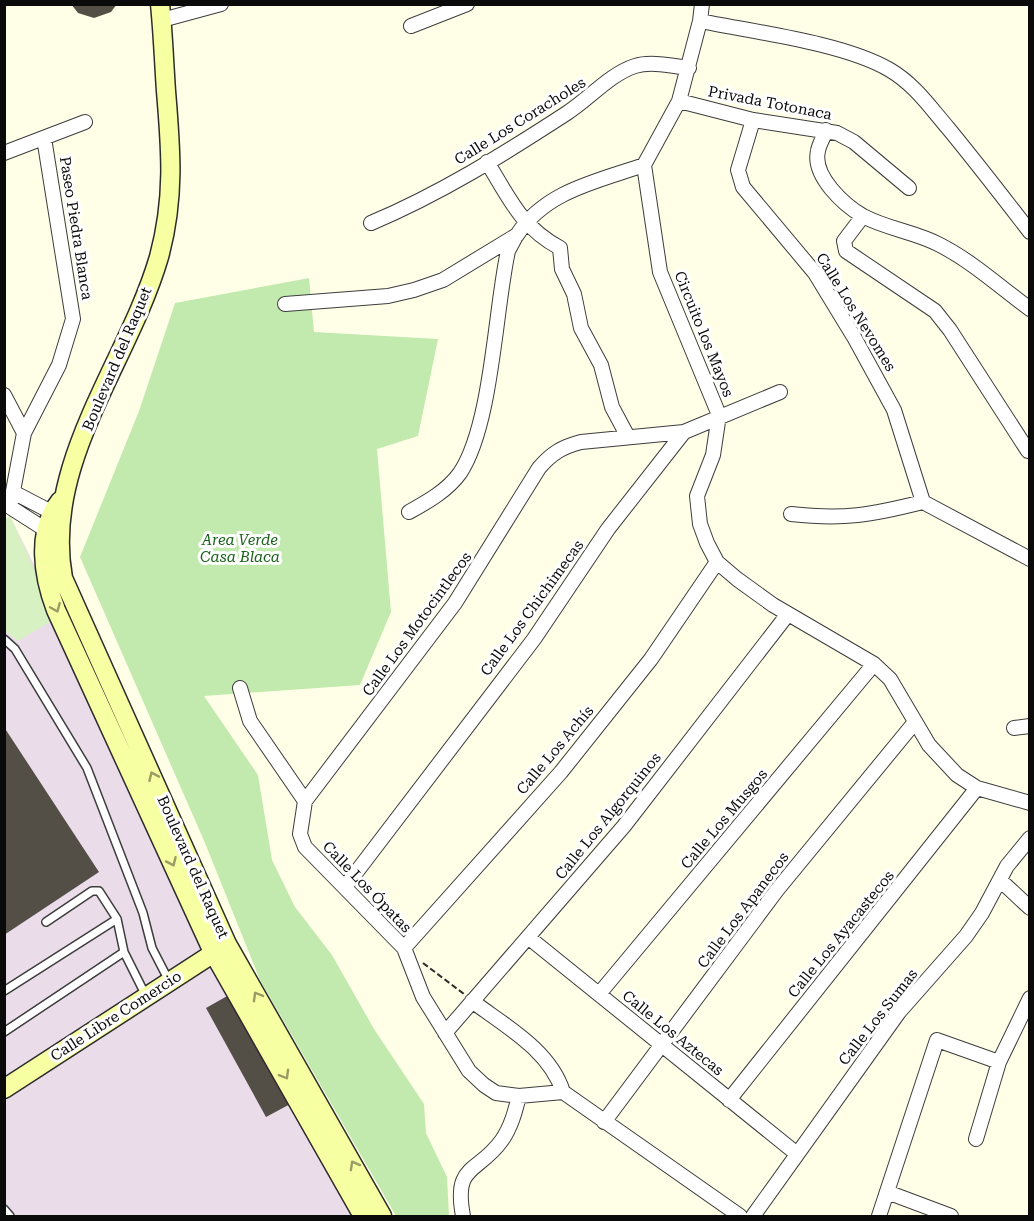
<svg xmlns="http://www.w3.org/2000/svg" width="1034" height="1221" font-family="'Roboto Serif',serif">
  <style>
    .industrial { fill: #eadde9 }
    .green { fill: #c2eaaf }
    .pitch { fill: #d7f1c2 }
    .building { fill: #534e46 }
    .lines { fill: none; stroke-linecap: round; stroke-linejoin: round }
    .lane-casing { stroke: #3d3d3d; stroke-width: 10 }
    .street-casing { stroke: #3d3d3d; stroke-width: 16 }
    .secondary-casing { stroke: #2c2c2c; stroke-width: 21 }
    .path { stroke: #2c2c2c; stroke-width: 2; stroke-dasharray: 6 3; stroke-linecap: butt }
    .lane { stroke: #fff; stroke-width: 7 }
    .street { stroke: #fff; stroke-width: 14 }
    .secondary { stroke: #f6ffa2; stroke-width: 18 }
    .oneway { stroke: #989d65 }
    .labels { text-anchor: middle; stroke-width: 6; stroke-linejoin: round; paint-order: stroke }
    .street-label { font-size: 15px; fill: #0a0a0a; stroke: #fff }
    .park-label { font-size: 15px; font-style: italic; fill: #186318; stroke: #fff }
  </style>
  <rect width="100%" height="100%" fill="#ffffe7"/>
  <path class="industrial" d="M10 516 357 1216H5L4 520Z"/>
  <path class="green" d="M309 278 314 332 438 339 418 436 377 449 391 612 360 685 204 696 258 775 272 860 295 907 332 955 374 1029 424 1104 426 1133 447 1177 449 1216H396L260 980 205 843 80 557 139 411 175 303Z"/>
  <path class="pitch" d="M10 516 56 618 18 641 5 631V520Z"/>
  <path class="building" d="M71 4H117L111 12 94 18 78 13Z
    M4 727 99 872 4 935Z
    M229 995 294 1102 266 1117 206 1008Z"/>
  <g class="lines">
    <g class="lane-casing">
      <path id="lane" d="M4 639 15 649 87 768 143 913 152 948 169 981
        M46 922 92 891H99L117 919 124 952 146 996
        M4 991 117 919
        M4 1032 124 952
        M4 1209 10 1216"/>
    </g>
    <g class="street-casing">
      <path id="street" d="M702 4 700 21 679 101 644 165 660 272 719 415 713 455 697 496 700 524 707 543 717 562 737 579 773 605 874 664 890 679 929 745 957 775 977 788 1030 803
        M162 20 221 4
        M700 21C754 32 844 43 890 70 914 84 930 107 948 128 976 162 1003 197 1030 232
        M411 26 467 4
        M679 101 753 120 837 133 854 142 909 188
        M753 120 738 170 743 187 815 273 854 337 894 410 923 502
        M826 130C824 137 819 144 818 151 812 176 844 205 863 216 887 229 916 232 940 245 973 262 1000 287 1030 309
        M4 153 85 122
        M487 162C510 199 521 227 560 248L562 269 574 294 581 328 601 365 612 407 628 437
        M863 216 844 241 846 251 935 311 950 330 1028 451
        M371 223C440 194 504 154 567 113 589 99 610 74 635 66 651 61 672 66 689 68
        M285 304 388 296 414 290 443 280 517 235C545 191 598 181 644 165
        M4 395 24 433
        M13 492 59 516
        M923 502 1030 559
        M10 507 24 433 59 365 73 319 44 138
        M10 507 46 530
        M409 512C427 502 447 491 460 473 492 425 495 310 508 251L516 236
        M791 514C844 520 871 515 923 502
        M240 688 250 721 305 801 300 834 305 847 404 948 423 997 469 1071 484 1085 496 1093 519 1096 563 1092
        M1014 728 1030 726
        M305 801 455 603 539 468C552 453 562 447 581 442L684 432
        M1000 880 1030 908
        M345 887 534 639 608 529 684 432 780 392
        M528 937 797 1154
        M404 948 561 772 651 659 717 562
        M599 994 874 664
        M472 1001C505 1026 550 1050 563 1092L740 1216
        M445 1033 624 826 788 614
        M729 1100 977 788
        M604 1122 777 890 915 722
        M976 1139 999 1062 1030 998
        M887 1192 951 1216
        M463 1216C453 1163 478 1174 502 1140 511 1127 515 1112 519 1096
        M753 1216 899 1012 966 936 982 913 1007 866 1030 838
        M879 1216 937 1040 999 1062"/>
    </g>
    <g class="secondary-casing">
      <path id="secondary" d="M160 4C163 33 164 62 166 91 171 150 175 198 159 257 128 363 42 463 63 578L227 944 382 1216
        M60 501C36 531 43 576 56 610L213 952 363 1216
        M4 1089 223 947"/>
    </g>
    <path class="path" d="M423 963 464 994"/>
    <use href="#lane" class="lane"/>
    <use href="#street" class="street"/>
    <use href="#secondary" class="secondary"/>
  </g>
  <defs><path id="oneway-chevron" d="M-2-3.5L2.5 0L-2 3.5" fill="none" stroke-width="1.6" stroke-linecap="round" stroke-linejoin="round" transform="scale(1.5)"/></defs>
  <g class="oneway">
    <use href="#oneway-chevron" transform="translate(56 608) rotate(67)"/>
    <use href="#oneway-chevron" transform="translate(153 776) rotate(-114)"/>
    <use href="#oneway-chevron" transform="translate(172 862) rotate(66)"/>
    <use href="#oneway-chevron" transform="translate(257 996) rotate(-120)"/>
    <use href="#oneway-chevron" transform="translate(285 1075) rotate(60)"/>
    <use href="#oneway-chevron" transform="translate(354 1165) rotate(-119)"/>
  </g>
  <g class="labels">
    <g class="street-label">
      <text transform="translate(770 103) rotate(11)" y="5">Privada Totonaca</text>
      <text transform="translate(520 121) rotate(-32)" y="5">Calle Los Coracholes</text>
      <text transform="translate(76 228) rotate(81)" y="5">Paseo Piedra Blanca</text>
      <text transform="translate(856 312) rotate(58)" y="5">Calle Los Nevomes</text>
      <text transform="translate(704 334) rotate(68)" y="5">Circuito los Mayos</text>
      <text transform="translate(117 359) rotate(-67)" y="5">Boulevard del Raquet</text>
      <text transform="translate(532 608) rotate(-54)" y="5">Calle Los Chichimecas</text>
      <text transform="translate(417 624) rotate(-54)" y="5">Calle Los Motocintlecos</text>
      <text transform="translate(555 750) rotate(-50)" y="5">Calle Los Achís</text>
      <text transform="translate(608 816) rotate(-51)" y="5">Calle Los Algorquinos</text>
      <text transform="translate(724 819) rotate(-50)" y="5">Calle Los Musgos</text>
      <text transform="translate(193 867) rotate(66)" y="5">Boulevard del Raquet</text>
      <text transform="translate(367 887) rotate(46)" y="5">Calle Los Ópatas</text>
      <text transform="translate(743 910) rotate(-53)" y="5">Calle Los Apanecos</text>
      <text transform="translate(841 934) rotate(-51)" y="5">Calle Los Ayacastecos</text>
      <text transform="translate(116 1016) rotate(-33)" y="5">Calle Libre Comercio</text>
      <text transform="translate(878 1017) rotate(-52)" y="5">Calle Los Sumas</text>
      <text transform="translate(673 1033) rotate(39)" y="5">Calle Los Aztecas</text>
    </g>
    <g class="park-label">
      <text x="240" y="545">Area Verde<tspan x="240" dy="17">Casa Blaca</tspan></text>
    </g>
  </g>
  <rect width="1034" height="1221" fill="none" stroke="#0a0a0a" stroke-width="12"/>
</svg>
